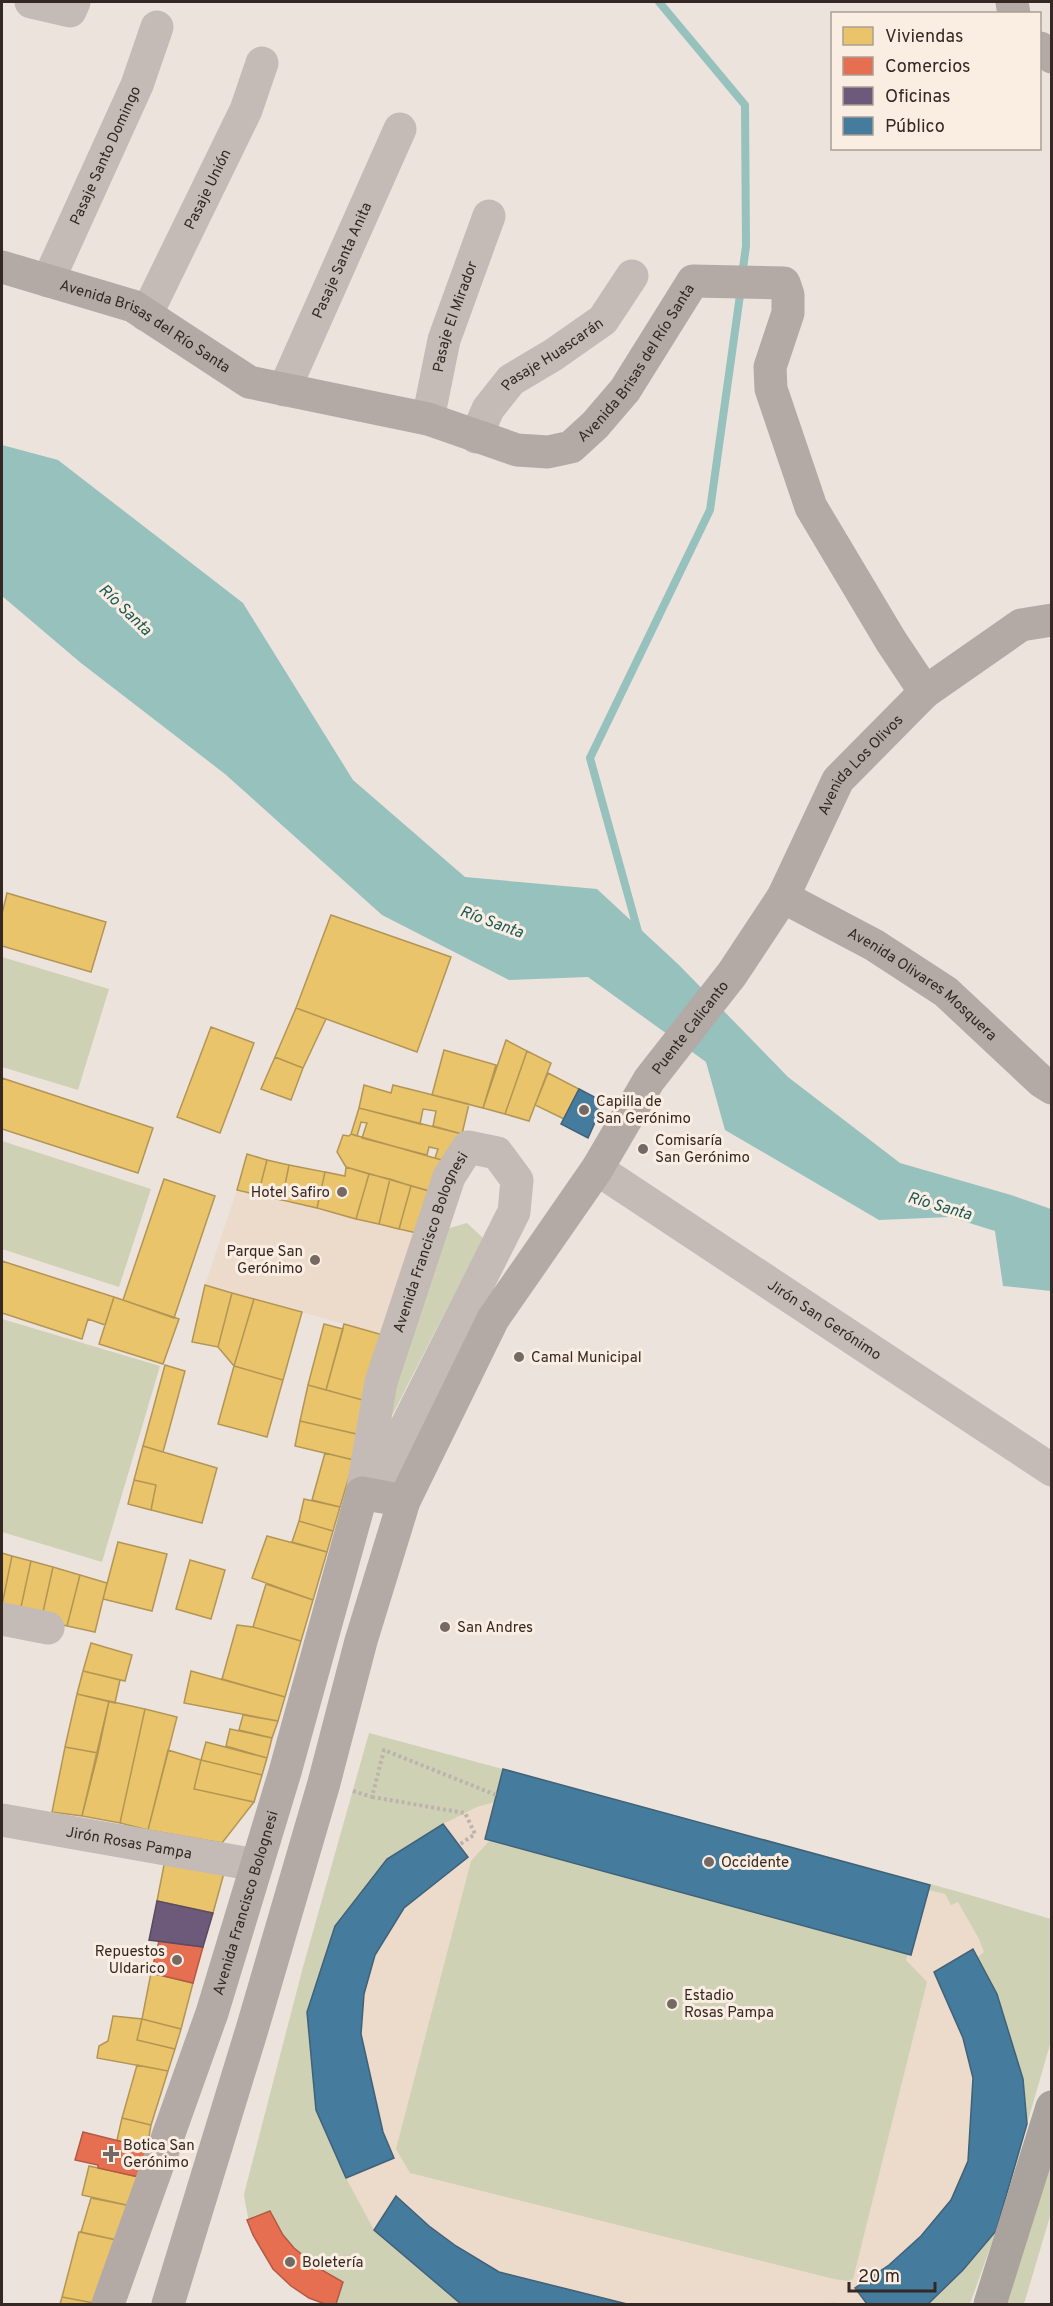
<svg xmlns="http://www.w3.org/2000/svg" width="1053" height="2306" font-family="Overpass,sans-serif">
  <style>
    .green { fill: #cfd1b5 }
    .plaza { fill: #ecdaca }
    .water { fill: #97c1bc }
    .homes { fill: #e9c46a; stroke: #b39555; stroke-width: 1.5 }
    .shops { fill: #e76f51; stroke: #b25a44; stroke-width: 1.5 }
    .offices { fill: #6d597a; stroke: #5c4a60; stroke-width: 1.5 }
    .public { fill: #457b9d; stroke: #406279; stroke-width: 1.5 }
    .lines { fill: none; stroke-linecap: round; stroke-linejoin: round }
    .stream { stroke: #97c1bc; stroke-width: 8 }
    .path { stroke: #bdb3ae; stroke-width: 4; stroke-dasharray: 3 3; stroke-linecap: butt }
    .minor { stroke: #c4bbb6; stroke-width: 33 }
    .major { stroke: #b3aaa5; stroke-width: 33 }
    .highway { stroke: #aaa29c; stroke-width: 33 }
    .poi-dot { fill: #756964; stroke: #faede2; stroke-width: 2 }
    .labels { text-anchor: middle; stroke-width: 6; stroke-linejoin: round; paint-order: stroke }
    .street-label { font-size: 15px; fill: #352824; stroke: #faede2 }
    .poi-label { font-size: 15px; fill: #352824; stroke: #faede2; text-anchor: start }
    .water-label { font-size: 16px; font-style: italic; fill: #175957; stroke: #faede2 }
  </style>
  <rect width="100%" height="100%" fill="#ece3dc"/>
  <path class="green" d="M2 957 109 989 78 1090 2 1067Z
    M2 1141 151 1189 119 1287 2 1249Z
    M467 1223 483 1238 382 1435 402 1350 446 1229Z
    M2 1319 160 1366 102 1562 2 1532Z
    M369 1733 956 1891 1051 1919V2041L996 2231 970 2304H325C275 2285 250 2246 244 2194L303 1967Z
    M1051 2133V2213L1024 2304H998Z"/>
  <path class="plaza" d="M237 1190 426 1235 390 1337 205 1285Z
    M495 1802 485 1838 490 1840 471 1861 396 2149 410 2173 834 2279 848 2281 853 2279 927 1982 906 1960 908 1954 911 1955 928 1890 945 1894 951 1905 958 1902 979 1939 984 1952 978 1957 973 1950 949 2004 963 2038 973 2078 968 2161 951 2200 921 2236 889 2265 856 2288 867 2304H835V2302L826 2304 620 2303 499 2272 456 2246 429 2226 396 2196 374 2230 346 2178 393 2158 383 2132 361 2034 364 1994 375 1955 404 1908 467 1856 443 1824 477 1807Z"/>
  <path class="water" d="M2 445 58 460 243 603 353 780 465 877 597 889 679 965 788 1077 900 1163 1011 1195 1051 1209V1291L1003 1286 995 1231 950 1217 879 1220 725 1130 706 1062 588 977 509 980 382 915 225 774 81 663 2 596Z"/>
  <path class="homes" d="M7 893 106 922 91 972 2 946V914Z
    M331 915 451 957 417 1052 296 1008Z
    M296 1008 326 1019 303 1068 275 1057Z
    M211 1027 254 1043 220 1133 177 1117Z
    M506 1040 527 1051 505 1114 483 1108Z
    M444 1050 496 1065 483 1108 432 1095Z
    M527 1051 551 1063 529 1121 505 1114Z
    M275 1057 303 1068 291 1100 261 1089Z
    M548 1073 579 1089 564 1119 535 1105Z
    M2 1078 153 1128 138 1173 2 1129Z
    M364 1085 391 1093 393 1085 469 1104 462 1134 433 1126 436 1111 423 1109 420 1124 359 1108Z
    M359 1108 462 1134 452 1163 435 1158 438 1149 429 1147 427 1155 362 1138 367 1123 361 1122 357 1136 351 1134Z
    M351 1134 452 1163 440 1194 346 1167 337 1152 343 1135 349 1136Z
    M247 1154 267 1160 258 1195 237 1190Z
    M267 1160 289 1165 282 1200 258 1195Z
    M289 1165 325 1172 317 1208 282 1200Z
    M346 1167 369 1174 356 1219 317 1208 325 1172 345 1176Z
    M369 1174 390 1179 379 1224 356 1219Z
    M164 1179 215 1196 174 1318 123 1300Z
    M390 1179 411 1186 399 1229 379 1224Z
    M411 1186 440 1194 426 1235 399 1229Z
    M2 1261 114 1297 105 1325 88 1319 82 1339 2 1313Z
    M205 1285 232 1293 218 1347 192 1342Z
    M232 1293 254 1299 234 1366 218 1347Z
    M114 1297 179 1319 163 1364 99 1344Z
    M254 1299 302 1312 283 1380 234 1366Z
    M324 1324 343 1329 326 1390 308 1385Z
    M344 1324 390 1337 370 1402 326 1390Z
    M165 1365 185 1371 163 1452 143 1446Z
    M234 1366 283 1380 267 1437 218 1424Z
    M308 1385 370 1402 361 1435 300 1421Z
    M300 1421 361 1435 354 1460 295 1446Z
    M143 1446 217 1468 202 1523 151 1510 156 1485 134 1480Z
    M325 1453 354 1460 340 1507 312 1500Z
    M134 1480 156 1485 151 1510 128 1504Z
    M304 1499 340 1507 333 1531 299 1521Z
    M299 1521 333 1531 327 1552 292 1542Z
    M267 1536 327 1552 313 1600 252 1578Z
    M118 1542 167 1554 152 1611 103 1599Z
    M2 1553 12 1556 2 1605Z
    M12 1556 31 1561 19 1616 2 1605Z
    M190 1560 225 1570 211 1619 176 1609Z
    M31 1561 53 1567 41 1621 19 1616Z
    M53 1567 80 1575 67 1626 41 1621Z
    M80 1575 107 1583 95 1632 67 1626Z
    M266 1584 313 1600 301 1641 253 1627Z
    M237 1625 253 1627 301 1641 285 1697 222 1679Z
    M91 1643 132 1655 125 1681 83 1671Z
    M83 1671 120 1680 115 1703 77 1694Z
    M191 1671 285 1697 278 1721 184 1703Z
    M77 1694 109 1701 98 1753 65 1747Z
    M109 1701 145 1709 120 1823 82 1816Z
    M145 1709 177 1717 148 1830 120 1823Z
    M243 1715 278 1721 272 1738 239 1730Z
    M230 1729 272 1738 267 1758 226 1746Z
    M206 1742 267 1758 262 1775 201 1760Z
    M65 1747 98 1753 82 1816 52 1812Z
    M168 1750 201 1760 194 1789 254 1802 222 1843 148 1830Z
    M201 1760 262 1775 254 1802 194 1789Z
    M165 1860 224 1873 213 1913 157 1901Z
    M151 1973 193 1983 181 2029 142 2019Z
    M113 2016 142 2019 137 2040 175 2049 168 2071 97 2058 99 2046 108 2041Z
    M142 2019 181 2029 175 2049 137 2040Z
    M137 2065 168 2071 151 2125 122 2118Z
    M122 2118 151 2125 147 2148 117 2140Z
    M89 2166 139 2177 131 2206 82 2195Z
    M91 2198 131 2206 121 2241 81 2232Z
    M79 2232 121 2241 99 2304 62 2297Z
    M62 2297 99 2304H60Z"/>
  <path class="shops" d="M159 1941 203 1947 193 1983 151 1973Z
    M83 2132 147 2148 139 2177 98 2168V2165L75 2160Z
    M270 2211 283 2235 294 2248 320 2269 343 2282 336 2304H325L309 2298 291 2286 273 2269 253 2235 247 2220Z"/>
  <path class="offices" d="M157 1901 213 1913 203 1947 149 1940Z"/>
  <path class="public" d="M579 1089 604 1102 588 1138 561 1124Z
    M503 1769 930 1885 911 1955 485 1839Z
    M443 1824 468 1857 404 1908 375 1955 364 1994 361 2034 383 2132 394 2158 346 2178 316 2110 307 2012 335 1926 387 1859Z
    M973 1949 997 1994 1023 2079 1027 2124 996 2231 963 2270 928 2304H867L855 2288 889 2265 921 2236 951 2200 968 2161 973 2078 963 2038 934 1972Z
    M396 2196 429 2226 456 2246 499 2272 627 2304H461L374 2230Z"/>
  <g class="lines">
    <path class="stream" d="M659 2 745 105 746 246 742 276
      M639 935 590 758 710 510 741 288"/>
    <path class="path" d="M353 1791 372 1797 384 1750 496 1795
      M372 1797 465 1813 475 1834 459 1845"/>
    <g class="minor">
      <path d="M31 2 70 11 74 2"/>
      <path id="s1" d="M48 281 137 85 157 27"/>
      <path id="s2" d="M146 315 246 110 262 63"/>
      <path id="s3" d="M284 390 400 129"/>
      <path id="s4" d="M428 419 444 340 489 216"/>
      <path id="s5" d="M476 437 488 409 511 380 553 355 603 320 632 276"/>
      <path id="s6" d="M597 1169 1052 1470"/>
      <path id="s7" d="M362 1493 381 1382 449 1177 468 1147 497 1153 517 1180 514 1212 404 1431 378 1496"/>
      <path d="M2 1619 48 1628"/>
      <path id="s8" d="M2 1820 256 1865"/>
    </g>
    <g class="major">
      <path d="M1012 2 1014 14"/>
      <path d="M1040 48 1052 57"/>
      <path id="s9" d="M2 267 133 306 249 382 428 419 517 450 548 452 571 447 595 425 625 390 693 281 784 283 788 295V313L770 367 771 389 811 507 891 641 925 692"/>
      <path id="s10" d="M783 897 874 945 946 992 1041 1081 1052 1088"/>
      <path id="s11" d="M108 2304 212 2013 285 1772 362 1493 404 1501"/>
      <path id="s12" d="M168 2304 253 2026 324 1783 361 1641 404 1501 493 1319 597 1169 649 1080 732 974 783 897 838 780 925 692 1021 625 1052 620"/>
    </g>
    <path class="highway" d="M990 2304 1052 2107"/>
  </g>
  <g class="poi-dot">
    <circle cx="584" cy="1110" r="6"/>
    <circle cx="643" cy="1149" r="6"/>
    <circle cx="342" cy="1192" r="6"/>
    <circle cx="315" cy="1260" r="6"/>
    <circle cx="519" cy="1357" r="6"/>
    <circle cx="445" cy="1627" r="6"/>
    <circle cx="709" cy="1862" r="6"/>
    <circle cx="177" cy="1960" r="6"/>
    <circle cx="672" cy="2004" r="6"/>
    <path d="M108 2145h6v6h6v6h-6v6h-6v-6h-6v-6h6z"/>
    <circle cx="290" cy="2262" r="6"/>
  </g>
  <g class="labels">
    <g class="street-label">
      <text dy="5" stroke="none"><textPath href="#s1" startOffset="138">Pasaje Santo Domingo</textPath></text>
      <text dy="5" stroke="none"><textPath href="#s2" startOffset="140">Pasaje Unión</textPath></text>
      <text dy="5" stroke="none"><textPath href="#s3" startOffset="142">Pasaje Santa Anita</textPath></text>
      <text dy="5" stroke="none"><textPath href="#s4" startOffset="106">Pasaje El Mirador</textPath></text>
      <text dy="5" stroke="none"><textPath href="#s9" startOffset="156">Avenida Brisas del Río Santa</textPath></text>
      <text dy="5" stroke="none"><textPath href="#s5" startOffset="116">Pasaje Huascarán</textPath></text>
      <text dy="5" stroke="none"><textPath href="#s9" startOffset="714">Avenida Brisas del Río Santa</textPath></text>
      <text dy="5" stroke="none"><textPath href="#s12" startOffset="1707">Avenida Los Olivos</textPath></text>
      <text dy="5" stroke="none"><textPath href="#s10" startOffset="165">Avenida Olivares Mosquera</textPath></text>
      <text dy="5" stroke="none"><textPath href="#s12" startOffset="1392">Puente Calicanto</textPath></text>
      <text dy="5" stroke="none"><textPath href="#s7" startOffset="261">Avenida Francisco Bolognesi</textPath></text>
      <text dy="5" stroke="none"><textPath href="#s6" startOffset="273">Jirón San Gerónimo</textPath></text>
      <text dy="5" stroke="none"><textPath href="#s8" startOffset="129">Jirón Rosas Pampa</textPath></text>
      <text dy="5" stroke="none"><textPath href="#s11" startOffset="424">Avenida Francisco Bolognesi</textPath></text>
    </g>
    <g class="poi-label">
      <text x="596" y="1106">Capilla de<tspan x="596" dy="17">San Gerónimo</tspan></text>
      <text x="655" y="1145">Comisaría<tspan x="655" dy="17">San Gerónimo</tspan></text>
      <text x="330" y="1197" text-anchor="end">Hotel Safiro</text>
      <text x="303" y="1256" text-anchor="end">Parque San<tspan x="303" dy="17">Gerónimo</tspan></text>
      <text x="531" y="1362">Camal Municipal</text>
      <text x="457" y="1632">San Andres</text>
      <text x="721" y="1867">Occidente</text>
      <text x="165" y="1956" text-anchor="end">Repuestos<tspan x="165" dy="17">Uldarico</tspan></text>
      <text x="684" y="2000">Estadio<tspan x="684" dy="17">Rosas Pampa</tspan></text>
      <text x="123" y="2150">Botica San<tspan x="123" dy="17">Gerónimo</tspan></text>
      <text x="302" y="2267">Boletería</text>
    </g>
    <g class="water-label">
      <text transform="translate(126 609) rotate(44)" y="6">Río Santa</text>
      <text transform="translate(492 921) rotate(20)" y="6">Río Santa</text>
      <text transform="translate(940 1205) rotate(16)" y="6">Río Santa</text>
    </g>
  </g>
  <rect width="1053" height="2306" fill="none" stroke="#352824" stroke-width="6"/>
  <rect x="831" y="12" width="210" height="138" fill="#faede2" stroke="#ab9e96" stroke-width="1.5"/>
  <rect x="843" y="27" width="30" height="18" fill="#e9c46a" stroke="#ab9e96" stroke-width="1.5"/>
  <text x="885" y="42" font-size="18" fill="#352824">Viviendas</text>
  <rect x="843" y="57" width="30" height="18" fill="#e76f51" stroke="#ab9e96" stroke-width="1.5"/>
  <text x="885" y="72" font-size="18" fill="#352824">Comercios</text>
  <rect x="843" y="87" width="30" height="18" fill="#6d597a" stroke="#ab9e96" stroke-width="1.5"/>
  <text x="885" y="102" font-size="18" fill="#352824">Oficinas</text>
  <rect x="843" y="117" width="30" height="18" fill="#457b9d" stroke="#ab9e96" stroke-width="1.5"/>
  <text x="885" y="132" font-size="18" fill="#352824">Público</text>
  <path d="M849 2282v9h86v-9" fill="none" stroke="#352824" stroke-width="3"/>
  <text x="858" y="2282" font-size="18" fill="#352824" stroke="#faede2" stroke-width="4.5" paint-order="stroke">20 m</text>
</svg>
